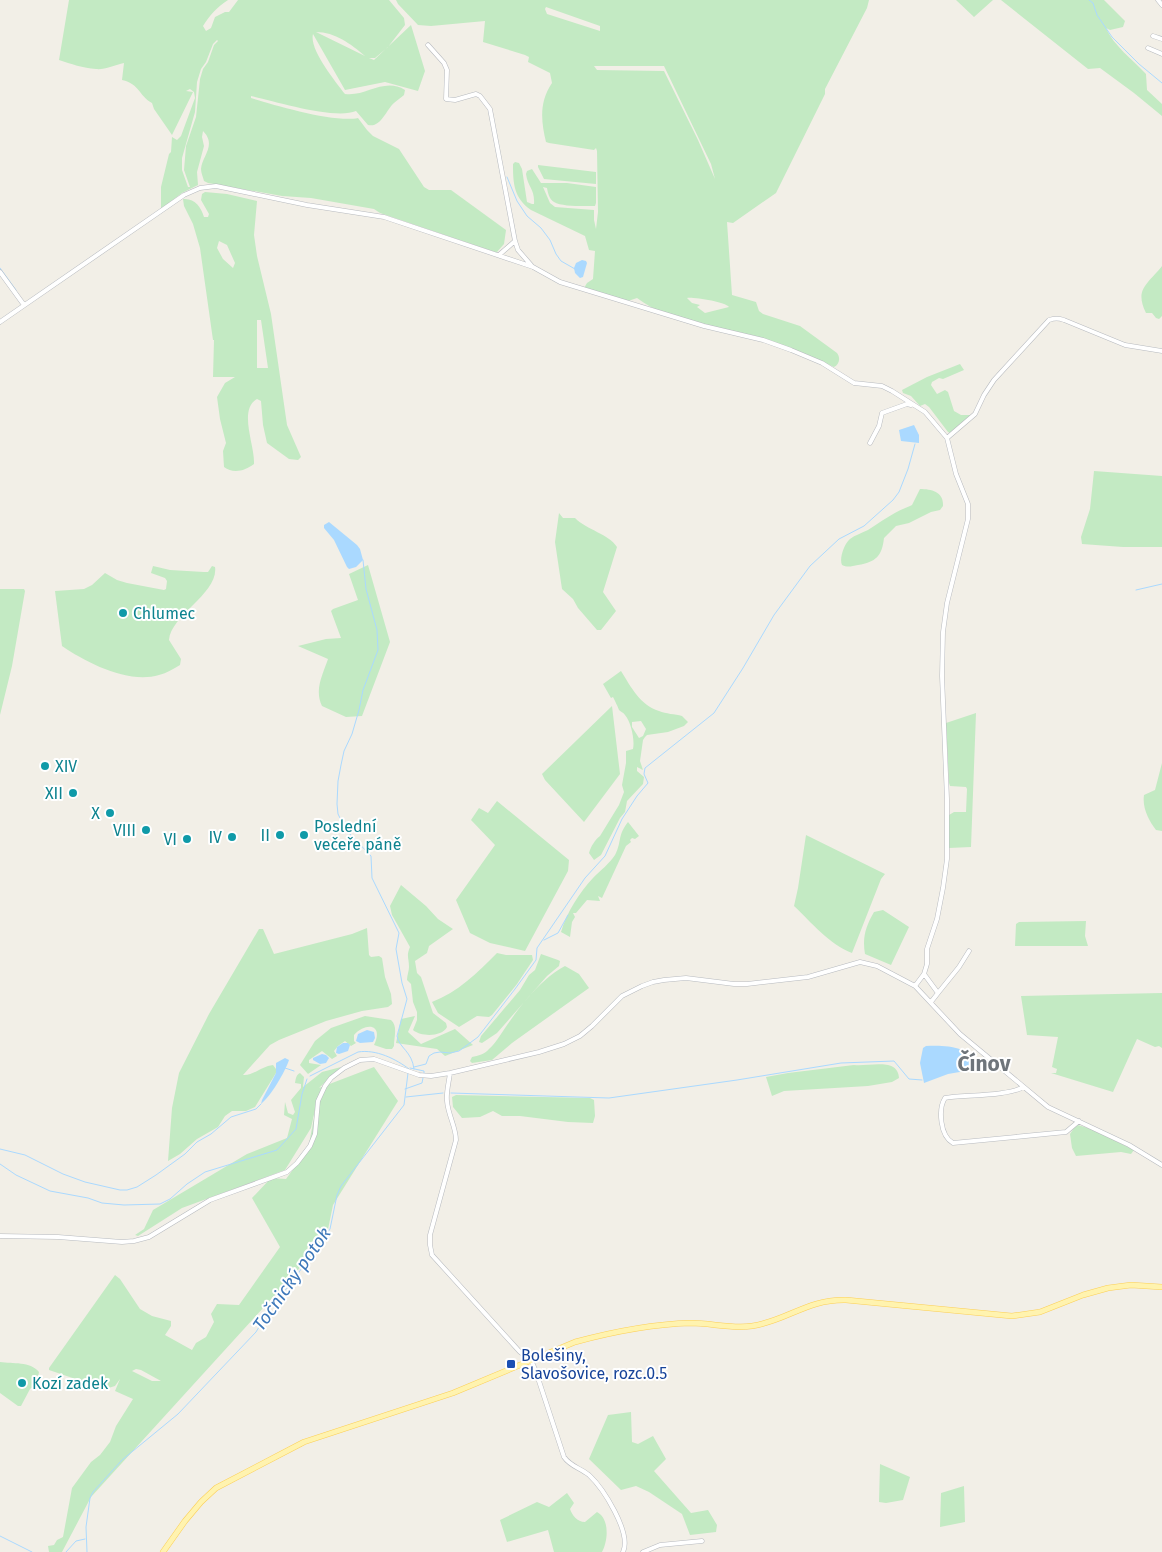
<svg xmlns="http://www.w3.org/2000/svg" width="1162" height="1552" font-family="'Fira Sans',sans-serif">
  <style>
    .green { fill: #c3eac3; fill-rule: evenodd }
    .water { fill: #aad9ff }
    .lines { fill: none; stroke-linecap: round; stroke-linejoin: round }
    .stream { stroke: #aad9ff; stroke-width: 1 }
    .minor-casing { stroke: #b7babf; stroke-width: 5 }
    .major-casing { stroke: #fccf56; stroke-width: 6 }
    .minor { stroke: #fff; stroke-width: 4 }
    .major { stroke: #fff3af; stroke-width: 5 }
    .culture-dot { fill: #0f9aa8; stroke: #fff; stroke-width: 2 }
    .transit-dot { fill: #1a4fb4; stroke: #fff; stroke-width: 2 }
    .labels { text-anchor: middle; stroke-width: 4; stroke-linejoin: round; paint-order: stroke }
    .culture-label { font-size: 16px; fill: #0d838f; stroke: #fff; text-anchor: end }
    .transit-label { font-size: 16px; fill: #164399; stroke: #fff; text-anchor: start }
    .water-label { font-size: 18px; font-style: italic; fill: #3d78ba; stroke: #fff }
    .district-label { font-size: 21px; font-weight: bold; fill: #6f757b; stroke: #fff }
  </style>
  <rect width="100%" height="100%" fill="#f2efe7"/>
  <path class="green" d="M69 0H228C217 7 210 15 203 26L206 31 211 28 215 17 225 12H229L238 0H389L404 18 405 25 388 47 375 58H369L374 60 411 25 425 71 418 91 385 82 345 90 313 34C309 49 335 81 345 94 366 97 384 77 405 90L404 95C401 98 397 100 394 103 386 110 381 128 368 125L356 111C335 120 274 101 251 96V98C274 105 335 123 358 118L367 130 373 136 399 149 424 187 429 190H451L506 230 504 244 497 252H495L380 213 374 209 311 198 282 196 208 183 204 181C203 177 201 173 201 169 202 156 217 145 203 131L202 137 204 146 197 172 198 185 182 193 161 209V187L169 154 171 152 172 137 177 140 181 136 195 98 194 92 190 89 186 91 193 92 172 135 154 109 152 103C138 95 140 84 122 80L124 63C115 65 104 70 96 69 83 68 71 64 59 60ZM316 32C335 32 351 44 365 56ZM217 40 218 41 214 45 208 62 203 69 200 79 196 117 186 146 184 170 190 187H188L182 170V158L195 112 197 82 201 69 206 62 213 44Z
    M396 0H869L867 8 825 89V94L776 193 733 223 727 222 732 295 756 302 759 311 763 314 800 326 837 353C841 358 839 365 834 367 810 356 786 345 762 338 721 326 671 324 637 298L628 301 584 288 587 283 593 279 595 251 589 250 585 236 531 210C514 198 513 184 513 164L515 162 519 163 522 169 527 202 532 204H534C535 189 528 188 526 174L527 171 532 169 541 183H567L596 187V203L595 206C585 206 562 207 554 202 549 199 548 193 547 188L543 187 550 203 555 207 594 210V220L596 229 598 212 597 151 596 148 594 150 549 143 546 142C541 121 539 102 552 83L550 73 528 62 529 57 525 55 483 42 485 21 431 26 418 25 398 4ZM546 7 600 26V31L547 14 545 9ZM594 66H664L711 164 715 179 698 140 664 71 597 70ZM687 298C694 297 725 302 729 307L705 313 697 307 700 305 692 303Z
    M956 0H993L974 17Z
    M1001 0H1104L1125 21 1123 27 1110 30 1106 28C1113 45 1133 60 1146 74L1147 90 1162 104V116L1134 93 1100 68 1088 69Z
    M538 165 596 172V184L544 179 538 167Z
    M205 192 227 194 257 201 254 235 257 256 271 314 287 425 301 457 298 460 289 459 267 443 263 425 261 401 257 399C238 410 255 445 254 464 245 471 233 474 224 467L223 451 226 443 220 419 217 397 225 383 235 377H213L214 340H213L200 248 193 224 184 206 183 199C195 198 201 207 204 217H208L209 214 201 200 202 194ZM219 241 227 245 235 263 233 268 223 259 217 248ZM257 320H261L268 368H257Z
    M1162 266V316L1159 319 1156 318 1152 313H1146C1134 289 1148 284 1162 266Z
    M960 364 964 370 943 379 939 378 932 382 931 385 937 394 945 390 948 392 954 411 961 415H971L950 433 948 432 929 407 925 404 920 406 911 396 903 393 902 390 927 377Z
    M1094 471 1162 476V547H1123L1082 544 1081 537 1090 509Z
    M920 489C932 489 944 492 943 506L940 510 931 512 909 523 896 526 884 538C882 556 876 562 858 565 852 566 848 568 842 565 839 559 844 544 850 539 855 535 862 533 868 530 882 521 894 512 910 506L912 505Z
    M559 513 563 518H575C587 530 609 534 617 547L603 592 616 611 601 630H597L578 608 573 599 562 589 555 542Z
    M368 565 390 642 362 716 346 717 322 706C314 690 323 674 328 659L298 646 326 639 341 638 331 611 333 609 358 600 349 574Z
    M153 566 170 570 204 572H208L212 566 215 567C219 593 171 615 169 640L181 659 180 665C173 669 167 673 159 675 128 684 87 663 62 646L55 591 84 589 92 585 105 573 117 580 127 583 164 590 166 589 167 581 165 578 151 573Z
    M0 589H24L25 591 12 666 0 715Z
    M621 671C631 687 640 705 659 711 666 714 675 714 682 716L688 722 684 726 668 732 647 735 645 737 643 740 640 761 643 770 637 767V771L644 777 643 784 627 801 625 812 620 818 601 855 594 860 589 853C591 846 595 840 600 836L619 805 624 792 622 785 626 763V751L633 749C635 740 631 722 625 715 623 712 621 712 619 710 618 707 615 701 613 697L611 698 603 684ZM641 721 646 729 643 736 639 738 632 727V722Z
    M612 706 620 774 584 822 545 780 542 774Z
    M976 713 971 847 949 848V815L954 812H966L967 789 966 787 950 786 949 783 946 723Z
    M1162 763V831L1156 830C1149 821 1142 808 1144 795L1155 790Z
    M497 801 569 860 568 871 525 951 490 943 470 933 456 900 495 845 471 820 479 808 488 813Z
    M628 822 639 836 635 839 632 838 630 840 631 842 626 846 602 898 598 896 600 901 587 900 576 913H573L575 917 572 922 570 937 561 932C567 912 579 893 593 878 601 870 609 864 615 855 622 842 617 836 628 822Z
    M806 835 885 874 881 879 852 953C830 945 811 922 794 906L798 888Z
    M401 885 426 906 438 919 453 929 429 946 427 953 415 961 417 973 421 977 433 1013 446 1023 447 1027C442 1037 421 1037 413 1030L417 1020V1012L413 1002 411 984 407 980C407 975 409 971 409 967 409 958 406 956 410 947L392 915 390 906Z
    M883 910 909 927 891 965 865 954C862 937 866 926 874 912Z
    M1086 921 1085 936 1088 946H1015L1016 924 1019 922Z
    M367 928 369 955 371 957 379 956 382 958 385 977 391 994 392 1004 388 1007 362 1011 326 1021 279 1040 270 1045 243 1075C253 1076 262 1066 273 1065L276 1069V1073L255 1107 246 1111H232L225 1116 218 1127 197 1139 180 1154 168 1161 172 1108 179 1073 209 1014 259 929H263L274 954 352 934Z
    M497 953 506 955H532L533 960 517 984 492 1015 489 1017 477 1016 459 1027 438 1013 432 1002C458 992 477 973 497 953Z
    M541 954 558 960 560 961 559 966 547 976 497 1033 482 1043 479 1042 481 1036 520 990 529 975 535 970Z
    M565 966 579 974 589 988 512 1043 492 1060 472 1063 470 1061 472 1057C478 1056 485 1054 489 1049 497 1042 503 1030 510 1021 523 1002 545 976 565 966Z
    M1162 993V1048L1159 1046 1155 1047 1137 1039 1113 1092 1051 1073H1056L1057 1069 1052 1067 1058 1037 1027 1035 1021 996Z
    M365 1016 391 1020C398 1026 394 1037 394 1046L392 1049H386L374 1045C384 1024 366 1022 354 1035V1041L356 1043 351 1046 345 1041 338 1046 334 1051 337 1056 332 1059 322 1051 309 1060V1063L321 1065 308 1074 300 1065 315 1041 331 1028Z
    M415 1016 408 1032 421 1044 455 1029 473 1045 445 1056 437 1049 396 1043 401 1019Z
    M854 1065C868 1067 898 1057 899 1078L892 1082 868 1086 784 1091 772 1096 766 1077 788 1073Z
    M341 1067 319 1088 374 1067 398 1101 333 1205 326 1239 91 1497 62 1552H49L48 1546 54 1545 57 1540 63 1537 72 1488 91 1462 100 1455 110 1442 116 1426 133 1399 115 1391 120 1379 115 1386 105 1389 49 1370V1368L115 1275 120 1279 140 1309 152 1316 171 1321V1326L165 1335 192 1350 196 1343 206 1337 214 1322 211 1314 217 1304 239 1305 280 1247 252 1198 271 1178 286 1179 308 1149 319 1092 311 1128 285 1170 182 1208 138 1236 135 1235 144 1229 153 1210 247 1154 287 1138 292 1119 284 1115 285 1102 288 1113 293 1115 295 1112 291 1100 301 1088V1084L295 1083C296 1078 296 1075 300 1073L304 1077 303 1087 322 1072ZM136 1369 141 1370 161 1381H152L132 1371Z
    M456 1095 590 1098 594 1100 595 1116 593 1123 568 1122 520 1116H502L493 1111 480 1117 462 1118 453 1107 452 1097Z
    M1078 1125 1094 1130 1134 1150 1131 1154 1121 1152 1076 1156 1072 1148 1070 1134 1074 1128Z
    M0 1362C13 1364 30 1361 39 1372L38 1377 34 1379V1386L30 1389 21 1406H18L0 1393Z
    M631 1412 632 1442 638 1444 653 1436 666 1459 654 1471 691 1513 708 1510 717 1525 716 1532 690 1535 682 1514 649 1492 636 1486 621 1490 589 1459 608 1415Z
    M880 1464 910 1477 903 1500 886 1503 879 1502Z
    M964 1486 965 1522 940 1527 941 1493Z
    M567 1493 574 1503 570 1509C572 1515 577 1522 585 1522L597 1512C610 1519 608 1541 602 1552H554L548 1530 507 1542 500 1520 537 1502 549 1507Z"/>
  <path class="water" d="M582 260 586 261 587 263 583 277 580 278 575 273 574 268 576 263Z
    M914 425 919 435V443L901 441 899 430Z
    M329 522 357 545 360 549 363 560 356 567 349 569 347 567 334 540 324 528V525Z
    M367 1030 374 1032 375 1038 373 1042 360 1043 356 1041 358 1034Z
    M343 1043H348L350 1045 348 1051 339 1054 336 1053 337 1047Z
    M926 1046C946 1045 970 1046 979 1066L977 1069 948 1074 924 1083 920 1063 923 1048Z
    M322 1054 326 1055 329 1058 326 1063 320 1064 313 1060V1058Z
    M285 1058 289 1060C285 1072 271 1096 261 1104L262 1100 276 1073V1063Z"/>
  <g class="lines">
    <path class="stream" d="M1089 0 1093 3 1097 15 1112 37 1139 64 1162 83
      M507 177 517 201 527 216 541 228 550 240 556 254 561 261 575 269
      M0 268 16 290
      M363 560 366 589 377 630 378 650 363 690 359 710 352 734 344 751 341 765 338 781 337 804 338 814 346 830 371 856 372 878 399 933 396 949 402 983 407 999 397 1036C399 1048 412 1051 414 1069
      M1136 590 1162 584
      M544 940 558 933 568 915
      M414 1067 426 1064 429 1056 434 1053 440 1052 450 1053 459 1051 478 1037 515 989 536 960 537 948 585 878 605 856 622 819 637 796 648 783 644 774 645 768 714 713 743 668 774 615 810 566 839 539 864 526 893 500 899 492 908 469 915 444
      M285 1068 294 1071
      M410 1068 424 1071V1073
      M310 1076 358 1052C376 1049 396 1059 409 1069
      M405 1089 422 1083 423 1078
      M451 1093 609 1098 737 1080 841 1063 894 1061 909 1079 922 1080
      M406 1097 443 1093
      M0 1149 25 1155 63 1174 85 1182 120 1190H127L137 1187 156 1175 185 1154 197 1142 211 1134 231 1117 256 1109 261 1104
      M0 1164 16 1175 50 1191 88 1198 102 1203 124 1205 160 1204 170 1199 187 1184 205 1172 277 1150 296 1129 302 1094 307 1079
      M0 1536 32 1552
      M66 1552 76 1541 85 1539
      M87 1552 86 1527 90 1498 93 1492 122 1460 178 1414 256 1332 274 1302 289 1286 330 1229 337 1195 341 1186 404 1105 408 1073"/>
    <g class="minor-casing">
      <path id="minor" d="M1158 0 1162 5
        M1153 36 1162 39
        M428 45 444 63 447 70 446 99 455 100 476 94 480 96 490 109 515 241 518 250 531 265
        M1148 48 1162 54
        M499 255 515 241
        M0 272 24 305
        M0 322 184 195 200 188 216 186 307 205 384 217 533 267 560 282 704 326 763 340 791 350 822 363 854 383 882 386 892 391 925 412 947 438
        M870 443 879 426 882 413 907 404 911 405
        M915 986 924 974
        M938 993 959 967 969 951
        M931 1002 938 993 924 974 927 964V949L937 919 943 888 947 859V799L942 676 943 632 947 603 968 519V504L956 474 947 438 975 414 984 395 994 380 1049 320C1055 318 1058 318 1064 320L1125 345 1162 351
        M450 1073C449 1082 446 1092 447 1101 448 1115 456 1127 456 1140L430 1235V1245L432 1255 520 1352 531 1360 535 1369 564 1457C570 1466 580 1468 589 1475 603 1488 632 1533 623 1552
        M1023 1087C1010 1096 963 1095 945 1098 938 1109 940 1136 953 1143L1066 1132 1079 1121
        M0 1236 58 1237 122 1242 134 1241 149 1237 210 1200 287 1172 297 1163 310 1146 315 1134 318 1101 325 1086 331 1078 344 1068 360 1060 374 1059 419 1075 431 1076 450 1073 539 1052 564 1044 580 1036 592 1026 622 996 642 986 653 982 664 980 686 978 734 984H747L808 977 860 962 877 966 915 986 960 1034 1048 1107 1129 1145 1162 1165
        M643 1552 660 1545 702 1541"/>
    </g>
    <g class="major-casing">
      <path id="major" d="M163 1552 185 1521 201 1502 216 1488 304 1442 453 1393 575 1342C612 1332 653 1324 691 1323 711 1323 732 1329 752 1326 787 1321 807 1299 846 1300L1012 1316 1040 1312 1083 1295 1108 1288 1131 1285 1162 1287"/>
    </g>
    <use href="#minor" class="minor"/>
    <use href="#major" class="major"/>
  </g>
  <g class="culture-dot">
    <circle cx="123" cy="613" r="5"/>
    <circle cx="45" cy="766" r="5"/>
    <circle cx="73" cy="793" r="5"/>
    <circle cx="110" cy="813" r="5"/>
    <circle cx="146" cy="830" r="5"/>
    <circle cx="280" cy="835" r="5"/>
    <circle cx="304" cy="835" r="5"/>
    <circle cx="232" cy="837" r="5"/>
    <circle cx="187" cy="839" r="5"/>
    <circle cx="22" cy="1383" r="5"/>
  </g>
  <rect class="transit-dot" x="506" y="1359" width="10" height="10" rx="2.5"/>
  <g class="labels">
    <g class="culture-label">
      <text x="133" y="619" text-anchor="start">Chlumec</text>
      <text x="55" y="772" text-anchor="start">XIV</text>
      <text x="63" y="799">XII</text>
      <text x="100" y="819">X</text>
      <text x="314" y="832" text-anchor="start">Poslední<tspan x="314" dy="18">večeře páně</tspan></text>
      <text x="136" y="836">VIII</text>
      <text x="270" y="841">II</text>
      <text x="222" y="843">IV</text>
      <text x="177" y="845">VI</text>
      <text x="32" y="1389" text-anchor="start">Kozí zadek</text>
    </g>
    <g class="transit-label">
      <text x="521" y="1361">Bolešiny,<tspan x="521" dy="18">Slavošovice, rozc.0.5</tspan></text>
    </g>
    <g class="water-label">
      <text transform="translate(292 1279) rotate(-55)" y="6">Točnický potok</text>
    </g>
    <g class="district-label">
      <text x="984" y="1071">Čínov</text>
    </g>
  </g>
</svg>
